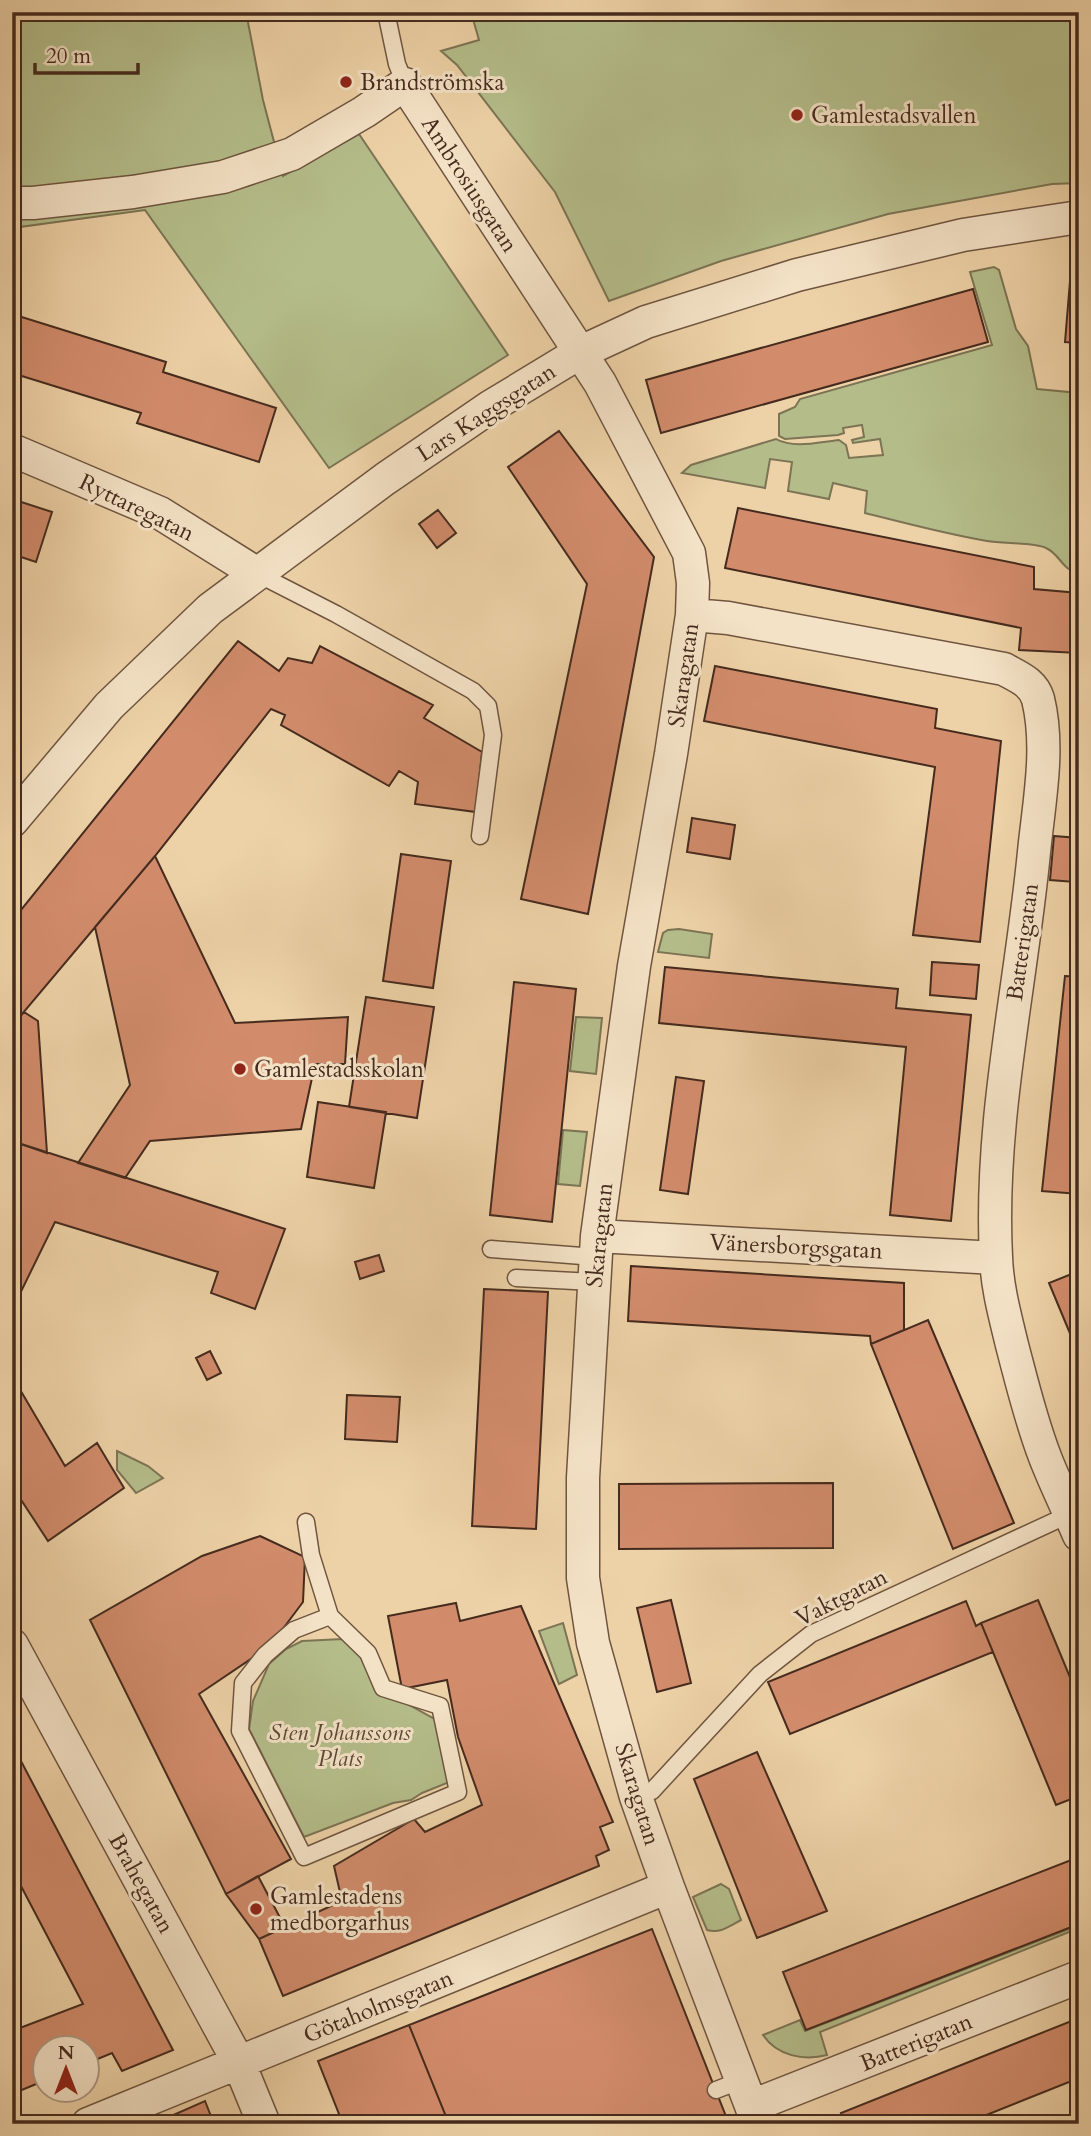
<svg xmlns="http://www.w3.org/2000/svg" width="1091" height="2136" font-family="Cardo,serif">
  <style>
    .green { fill: #b4bd8a; stroke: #7c7454; stroke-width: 2 }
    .building { fill: #d28c6c; stroke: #452b1e; stroke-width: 2 }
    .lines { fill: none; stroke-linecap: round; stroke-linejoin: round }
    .lane-casing { stroke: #6f5540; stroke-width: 19 }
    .street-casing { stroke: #6f5540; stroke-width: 35 }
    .lane { stroke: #f4e2c6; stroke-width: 16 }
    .street { stroke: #f4e2c6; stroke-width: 32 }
    .poi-dot { fill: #8f2418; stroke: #f4e2c6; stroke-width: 2.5 }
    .labels { text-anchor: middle; stroke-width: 6; stroke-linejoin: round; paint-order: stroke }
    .poi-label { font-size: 23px; fill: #452b1e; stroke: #f4e2c6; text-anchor: start }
    .street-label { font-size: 23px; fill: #452b1e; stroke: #f4e2c6 }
    .park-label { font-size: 23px; font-style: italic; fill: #5b4834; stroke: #f4e2c6 }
  </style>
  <rect width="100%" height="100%" fill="#eed2a7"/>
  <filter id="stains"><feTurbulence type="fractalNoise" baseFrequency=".00286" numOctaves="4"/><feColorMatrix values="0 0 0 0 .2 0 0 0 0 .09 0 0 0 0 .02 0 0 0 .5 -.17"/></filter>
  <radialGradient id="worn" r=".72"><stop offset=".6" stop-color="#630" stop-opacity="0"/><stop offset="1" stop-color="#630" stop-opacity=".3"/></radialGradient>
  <path class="green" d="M12 12H246L263 100 283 176 359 134 508 355 329 468 145 210 12 228Z
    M471 12H1079V183L1052 184 888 214 721 261 609 301 555 192 457 65 441 51 479 40Z
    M994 267 999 270 1016 329 1028 346 1037 389 1079 393V574C1061 569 1060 554 1046 548 1033 542 1003 544 987 541 946 534 905 523 865 513L867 491 833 483 829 499 788 491 792 462 770 459 765 488 682 473 691 465 776 439C794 449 819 442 839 440L846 445 849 458 883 455 880 439 853 443 852 440 864 437 862 425 843 428 844 433 838 435 785 439 779 436V414L795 407 800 399 992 345 970 272Z
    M679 929 712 934 709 958 658 952 663 933 668 930Z
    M576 1017 602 1018 596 1074 570 1071Z
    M563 1130 587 1132 580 1186 558 1184Z
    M117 1451 148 1466 163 1478 136 1493 117 1470Z
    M563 1623 577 1675 559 1684 539 1631Z
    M343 1639 368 1653 395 1697 438 1721 452 1781 422 1793 411 1800 393 1803 304 1837 249 1729 253 1701 269 1664 286 1649 302 1641Z
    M721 1884 729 1889 741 1920C730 1926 720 1934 707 1930L693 1897Z
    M1079 1925V1928L820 2032 827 2055C804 2061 777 2056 763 2035L800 2020 805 2031Z"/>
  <path class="building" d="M1070 281 1079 282V343L1065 342Z
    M973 289 988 342 661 433 646 380Z
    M12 314 166 362 163 372 276 408 259 462 137 423 141 413 12 373Z
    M559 431 654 557 588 914 521 899 587 584 508 467Z
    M12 499 52 512 36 562 12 554Z
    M738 508 1034 567V589L1079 593V653L1019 650 1021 628 725 568Z
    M438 510 456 533 437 548 419 524Z
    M238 641 279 671 288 658 312 663 320 646 433 705 424 718 482 752 476 812 415 804 418 782 399 771 389 786 281 725 285 715 271 709 155 856 12 1026V921Z
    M12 644 19 646 12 667Z
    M715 666 937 709 935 728 1001 741 980 942 913 935 935 767 704 721Z
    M692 818 735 825 730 859 687 852Z
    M1054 836 1079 838 1075 882 1050 880Z
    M401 854 451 861 433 988 383 981Z
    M155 856 235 1023 348 1017 345 1064H315L301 1129 150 1141 125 1178 78 1163 130 1085 95 927Z
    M932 962 979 965 976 999 930 995Z
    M665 967 898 989 896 1008 971 1015 951 1221 890 1215 906 1047 659 1023Z
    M1065 976 1079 977V1194L1042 1191Z
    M514 982 576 989 552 1222 490 1215Z
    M366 997 434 1007 417 1118 349 1107Z
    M24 1012 38 1021 47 1153 12 1141V1026Z
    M676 1077 704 1081 688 1194 660 1190Z
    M318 1102 386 1112 374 1188 307 1177Z
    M12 1141 285 1229 255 1309 211 1293 218 1272 55 1222 12 1310Z
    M379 1255 384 1271 360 1279 355 1262Z
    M631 1266 904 1283V1330L871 1344 870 1336 628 1321Z
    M1079 1271V1355L1049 1283Z
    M484 1289 548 1292 536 1529 472 1526Z
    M928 1320 1014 1523 953 1549 871 1344Z
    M210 1351 221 1373 207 1380 196 1358Z
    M12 1376 65 1466 97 1443 124 1488 48 1541 12 1486Z
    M347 1395 400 1397 397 1442 345 1439Z
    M833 1483V1548L619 1549V1484Z
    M260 1536 305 1557 303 1602 270 1646 199 1694 291 1859 226 1894 90 1620 202 1556Z
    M671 1600 691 1683 657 1692 637 1608Z
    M1038 1600 1079 1699V1796L1056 1805 981 1623Z
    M966 1601 976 1626 981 1623 993 1652 790 1734 768 1682Z
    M456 1603 460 1621 521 1606 613 1822 600 1827 609 1850 596 1856 599 1866 283 1996 259 1939 342 1901 334 1866 414 1819 425 1832 482 1805 458 1737 447 1680 402 1689 388 1616Z
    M12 1744 173 2050 122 2071 112 2053 88 2063V2048H46V2080L12 2094V2031L83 2004 12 1869Z
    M757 1752 827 1911 757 1938 694 1779Z
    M1079 1857V1924L806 2030 783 1972Z
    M258 1876 285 1927 259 1939 226 1894Z
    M652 1929 729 2124H449L409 2025Z
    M1079 2018V2078L964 2124H846L841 2113Z
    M409 2025 449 2124H343L318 2061Z
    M205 2101 214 2124H153Z"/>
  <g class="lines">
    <g class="lane-casing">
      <path id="lane" d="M386 12 397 64 405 84
        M256 573 336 614 473 691 488 706 493 735 480 836
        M491 1249 595 1257
        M516 1278 594 1282
        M306 1522 311 1555 330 1616 294 1630 265 1655 243 1683 240 1731 304 1857 458 1792 440 1706 383 1688 368 1653 330 1616
        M636 1797 652 1791 760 1674 811 1634 1070 1514
        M716 2090 742 2080"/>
    </g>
    <g class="street-casing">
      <path id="street" d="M12 203H33L133 192 223 177 292 154 364 112 405 84 600 383 689 553 693 583 692 615 671 754 634 966 597 1236 583 1478V1578L593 1643 636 1797 668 1887 758 2124
        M12 450 160 513 256 573
        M692 615 728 618 1004 669C1018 677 1033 682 1038 699 1050 748 1039 802 1034 852 1021 987 989 1121 996 1257 997 1287 1005 1316 1012 1345 1022 1383 1031 1421 1045 1457 1055 1483 1068 1509 1079 1535
        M12 821 109 706 210 609 385 479 490 407 579 353 646 322 797 275 963 235 1079 217
        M597 1236 996 1258
        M12 1645 214 2017 239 2063 264 2124
        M752 2106 1079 1977
        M88 2124 668 1887"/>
    </g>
    <use href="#lane" class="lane"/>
    <use href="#street" class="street"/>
  </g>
  <g class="poi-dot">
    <circle cx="346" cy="82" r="7"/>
    <circle cx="797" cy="115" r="7"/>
    <circle cx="240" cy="1069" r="7"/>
    <circle cx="256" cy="1909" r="7"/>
  </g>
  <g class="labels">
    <g class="poi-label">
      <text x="360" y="90">Brandströmska</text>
      <text x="811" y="123">Gamlestadsvallen</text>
      <text x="254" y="1077">Gamlestadsskolan</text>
      <text x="270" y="1904">Gamlestadens<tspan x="270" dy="26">medborgarhus</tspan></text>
    </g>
    <g class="street-label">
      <text transform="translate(470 184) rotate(57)" y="8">Ambrosiusgatan</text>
      <text transform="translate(486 412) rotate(-33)" y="8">Lars Kaggsgatan</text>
      <text transform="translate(137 507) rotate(26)" y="8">Ryttaregatan</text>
      <text transform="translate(683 675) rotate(-82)" y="8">Skaragatan</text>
      <text transform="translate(1022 942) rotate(-82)" y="8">Batterigatan</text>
      <text transform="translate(599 1235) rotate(-84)" y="8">Skaragatan</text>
      <text transform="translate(796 1246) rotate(3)" y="8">Vänersborgsgatan</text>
      <text transform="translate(841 1597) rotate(-27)" y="8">Vaktgatan</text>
      <text transform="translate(638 1794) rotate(73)" y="8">Skaragatan</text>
      <text transform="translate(142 1883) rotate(61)" y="8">Brahegatan</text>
      <text transform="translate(378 2006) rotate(-22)" y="8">Götaholmsgatan</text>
      <text transform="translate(916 2042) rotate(-22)" y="8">Batterigatan</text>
    </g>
    <g class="park-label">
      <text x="340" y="1740">Sten Johanssons<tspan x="340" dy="26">Plats</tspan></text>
    </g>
  </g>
  <rect width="1091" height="2136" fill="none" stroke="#eed2a7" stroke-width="42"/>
  <rect x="14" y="14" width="1063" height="2108" fill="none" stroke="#452b1e" stroke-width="3.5"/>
  <rect x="21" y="21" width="1049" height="2094" fill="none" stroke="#452b1e" stroke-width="2"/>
  <g transform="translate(66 2069)"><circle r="33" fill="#f4e2c6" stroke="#ae9983" stroke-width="2"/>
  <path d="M0-5L12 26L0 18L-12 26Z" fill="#8f2418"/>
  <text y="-10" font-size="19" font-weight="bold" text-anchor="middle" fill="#452b1e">N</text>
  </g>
  <path d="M35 63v10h103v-10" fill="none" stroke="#452b1e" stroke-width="3.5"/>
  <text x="46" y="63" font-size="21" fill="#452b1e" stroke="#f4e2c6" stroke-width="5" paint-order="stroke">20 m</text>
  <rect width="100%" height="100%" filter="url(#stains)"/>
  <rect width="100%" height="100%" fill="url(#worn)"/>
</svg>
